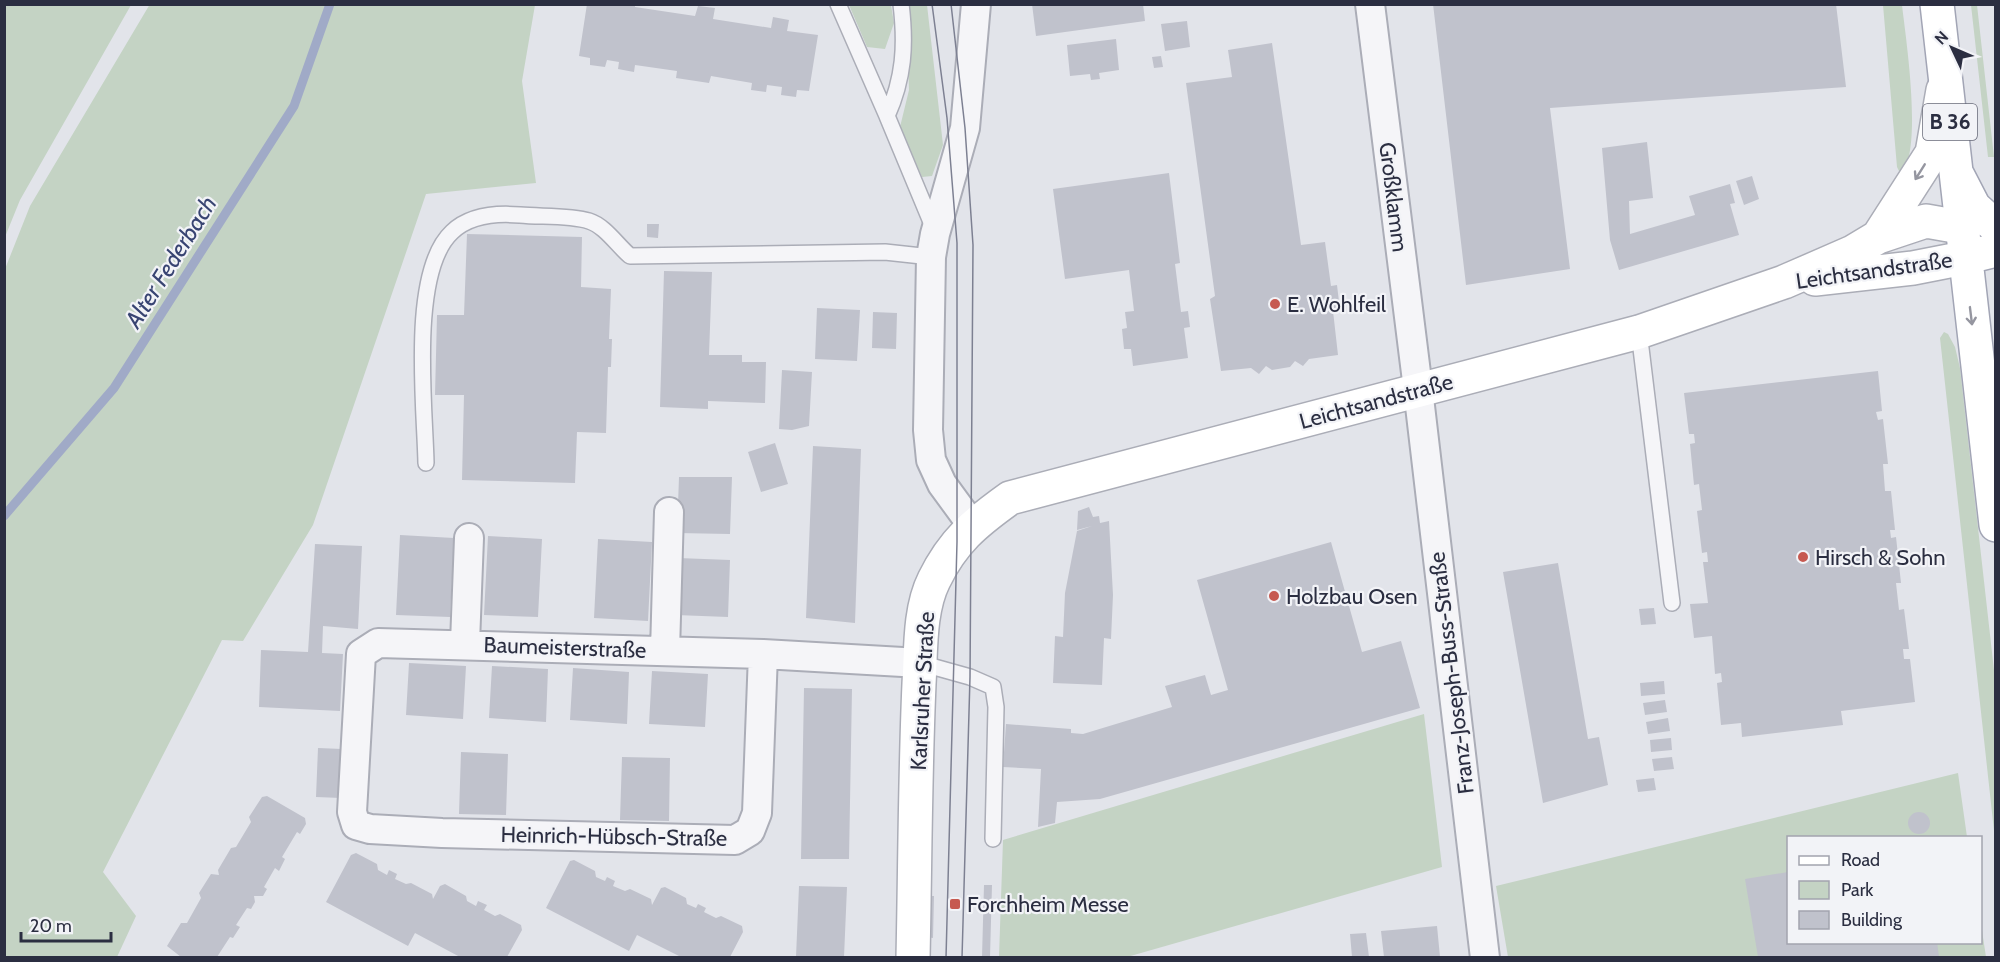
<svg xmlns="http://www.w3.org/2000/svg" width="2000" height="962" font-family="Cabin,sans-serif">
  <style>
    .green { fill: #c4d3c4 }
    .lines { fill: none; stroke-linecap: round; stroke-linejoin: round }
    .stream { stroke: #a0aac7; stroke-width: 9 }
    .building { fill: #c0c2cc }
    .lane-casing { stroke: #abadb7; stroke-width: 18 }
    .street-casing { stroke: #abadb7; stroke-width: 32 }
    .secondary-casing { stroke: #abadb7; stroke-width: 36 }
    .primary-casing { stroke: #a2a5b5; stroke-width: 36 }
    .lane { stroke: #f5f5f8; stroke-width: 15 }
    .street { stroke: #f5f5f8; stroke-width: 28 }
    .secondary { stroke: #fff; stroke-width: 33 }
    .primary { stroke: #fff; stroke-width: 33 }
    .tram { stroke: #7d8092; stroke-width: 1.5 }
    .oneway { stroke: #9596a0 }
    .poi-dot { fill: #c65950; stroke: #f2f3f7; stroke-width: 2 }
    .labels { text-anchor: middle; stroke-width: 4.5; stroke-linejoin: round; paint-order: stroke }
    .shield { fill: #f2f3f7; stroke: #676978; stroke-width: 1.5 }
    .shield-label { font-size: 21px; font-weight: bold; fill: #2b2e41 }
    .street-label { font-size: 22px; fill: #2b2e41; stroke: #f2f3f7 }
    .poi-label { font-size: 22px; fill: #2b2e41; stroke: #f2f3f7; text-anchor: start }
    .water-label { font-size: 24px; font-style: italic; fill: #384472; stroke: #f2f3f7 }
  </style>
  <rect width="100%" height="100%" fill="#e2e4ea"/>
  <path class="green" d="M5 4 131 5 20 200 5 237Z
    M150 4 535 5 522 81 536 183 426 194 313 525 243 641 222 640 103 872 136 916 117 957H5V269L30 206Z
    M849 5H891L894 23 885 49 867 47Z
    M906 5H927L943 145 932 176 922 177 900 127 909 90Z
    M1883 5H1902C1906 40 1923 150 1901 175L1897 167Z
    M1971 5H1977L1994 157H1988Z
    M1944 332 1948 334 1955 347 1960 368 1995 679V840L1940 338Z
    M1424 714 1442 867 1127 957H999L1003 840Z
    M1958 773 1967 837 1788 838V942H1980L1981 924 1986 957H1508L1496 886Z"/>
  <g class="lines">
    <path class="stream" d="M4 516 114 388 294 106 330 4"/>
  </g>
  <path class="building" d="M587 4H635V7L695 16 698 6 715 8 713 19 771 28 773 17 789 20 787 31 818 35 809 91 797 90 796 97 781 95 782 87 767 85 766 92 751 90 752 83 711 76 709 83 676 78 677 71 635 65 634 72 618 69 619 62 607 60 605 67 590 65V58L579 56Z
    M1032 4H1143L1145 21 1036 36Z
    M1433 4H1836L1846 87 1550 108 1570 269 1466 285Z
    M1187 21 1190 47 1165 51 1161 24Z
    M1116 39 1119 70 1099 73 1100 79 1091 80 1090 74 1070 76 1067 45Z
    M1272 43 1301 245 1325 242 1331 286 1337 285 1340 310 1333 311 1338 355 1309 359 1303 366 1295 361 1290 367 1272 370 1266 366 1259 374 1251 368 1221 371 1210 299 1215 296 1186 83 1232 77 1228 50Z
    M1161 56 1163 67 1154 68 1152 57Z
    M1647 142 1653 198 1629 201 1630 234 1695 215 1689 196 1730 184 1735 203 1730 204 1739 235 1619 270 1610 240 1602 148Z
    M1169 173 1180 263 1175 264 1181 312 1188 311 1190 327 1184 328 1188 358 1133 366 1131 349H1124L1122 329 1127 328 1125 312 1134 311 1129 270 1065 279 1053 189Z
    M1752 176 1759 199 1744 205 1736 181Z
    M647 224H659L658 238 647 237Z
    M467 234 582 237 581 287 611 289 609 339H612L611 367H608L606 433 577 432 575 483 462 480 464 395H435L437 315H464Z
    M664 271 712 272 709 355H742V362H766L765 403 708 401V409L660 407Z
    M817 308 860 310 857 361 815 359Z
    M873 312 897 313 896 349 872 348Z
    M782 370 812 372 809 426 792 430 779 429Z
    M1878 371 1882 411 1876 412 1878 420 1883 419 1888 464H1883L1885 491H1891L1895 530H1890L1891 538 1896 537 1901 583H1896L1899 610 1904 609 1909 649H1903L1904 659H1910L1915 702 1841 711 1843 725 1742 737 1741 723 1721 725 1717 683 1722 682 1721 673 1715 674 1712 636 1694 638 1690 604 1708 603 1703 562H1708L1707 552 1702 553 1697 511 1702 510 1699 484 1694 485 1690 444 1695 443 1694 434H1689L1684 393Z
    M775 443 788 484 761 492 748 452Z
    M813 446 861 449 855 623 806 618Z
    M679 477H732L730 534 677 533Z
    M1089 507 1093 517 1099 516 1100 523 1109 521 1113 595 1111 639 1104 638 1102 685 1053 683 1055 636 1063 637 1065 593 1077 531 1092 526 1077 530 1078 511Z
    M400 535 454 538 450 617 396 615Z
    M488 536 542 539 538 617 484 615Z
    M598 539 652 542 648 621 594 618Z
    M1331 542 1362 652 1401 641 1420 708 1100 799 1057 802 1055 823 1038 827 1041 769 1003 767 1006 724 1071 729V733L1083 734 1172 707 1165 686 1205 675 1211 695 1228 690 1197 580Z
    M315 544 362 546 358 629 323 626 322 653 343 654 340 711 259 707 261 650 308 652Z
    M678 558 730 560 728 617 676 615Z
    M1558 563 1588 739 1599 737 1608 785 1543 803 1503 572Z
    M1654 608 1656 624 1641 625 1639 609Z
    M409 663 466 666 463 719 406 715Z
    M492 666 548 669 546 722 489 718Z
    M573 668 629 672 627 724 570 720Z
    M652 671 708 674 705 727 649 724Z
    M1664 681 1665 694 1641 696 1640 683Z
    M804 688 852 689 849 859H801Z
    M1665 700 1667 712 1645 715 1643 703Z
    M1668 718 1670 731 1648 734 1646 722Z
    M1671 738 1672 750 1651 752 1650 740Z
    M318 748 342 749 341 798 316 797Z
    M461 752 508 754 506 815 459 814Z
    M622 757 670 758 669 821 620 820Z
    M1672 757 1674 769 1654 771 1652 759Z
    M1654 778 1656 790 1638 792 1636 780Z
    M267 796 305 818 306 824 300 834 297 832 282 857 285 859 279 871 275 868 264 887 267 889 263 896H254L255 902 251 909 247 908 236 925 240 927 233 938 230 937 217 957H181L167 946 181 923H187L201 898 199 893 211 874 219 875 218 870 231 848 236 847 251 822 249 817 262 797Z
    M1908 823a11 11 0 1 1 22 0a11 11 0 1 1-22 0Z
    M356 853 377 864 378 870 387 875 389 870 397 874 395 879 406 884 411 883 432 894 433 899 440 886 445 884 466 896 467 901 476 906 478 901 487 905 484 910 495 916 500 914 521 925 522 930 507 957H460L415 933 408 946 326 902 351 855Z
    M574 860 595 871 596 877 605 881 607 877 615 881 613 886 625 891 630 889 651 899 652 905 661 888 665 887 686 898 687 904 696 908 698 904 706 908 704 912 716 918 721 916 742 926 743 932 730 957H681L637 935 629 951 546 908 570 861Z
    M1788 872V942H1937L1939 957H1758L1745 879Z
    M984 885H992L990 957H982Z
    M799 886 847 887 844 957H796Z
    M928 896H934L933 938 927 937Z
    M1437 926 1440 957H1384L1381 931Z
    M1366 933 1369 957H1352L1350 934Z"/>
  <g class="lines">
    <g class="lane-casing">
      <path id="lane" d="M838 4 887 116
        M901 4C906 45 904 78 887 116L934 229
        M1639 332 1672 603
        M426 463C425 408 409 272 452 232 470 215 497 213 520 215 540 217 570 215 589 221 605 226 617 245 630 256L885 252 931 257
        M920 663 970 677 993 687 996 707 993 839"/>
    </g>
    <g class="street-casing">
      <path id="street" d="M1370 4 1418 389 1485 958
        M972 525 942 484 931 460 928 430 931 257 935 234 965 128 976 4
        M465 643 469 538
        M665 651 669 512
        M763 654 378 643 361 654 352 812 356 825 370 829 442 833 735 840 750 831 757 813 763 654 920 663"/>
    </g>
    <g class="secondary-casing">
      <path id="secondary" d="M1878 237 1932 153 1943 90
        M1815 279 1913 268 1964 258
        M913 958C915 866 915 775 919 684 921 651 919 610 934 580 953 541 975 523 1010 498L1639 332 1784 282 1853 252 1878 237 1926 221 1960 227"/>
    </g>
    <g class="primary-casing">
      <path id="primary" d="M1937 4 1996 525
        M1958 176 1974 207 1996 227
        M1964 258 1996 250"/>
    </g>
    <use href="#lane" class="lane"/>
    <use href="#street" class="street"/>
    <use href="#secondary" class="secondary"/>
    <use href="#primary" class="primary"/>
    <path class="tram" d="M932 4 947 118 957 243V542L946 958
      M951 4 965 128 973 245 970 677 962 958"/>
  </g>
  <defs><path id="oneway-shaft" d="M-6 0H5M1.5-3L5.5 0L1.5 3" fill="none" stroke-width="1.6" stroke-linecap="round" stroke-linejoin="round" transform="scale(1.5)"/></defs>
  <g class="oneway">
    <use href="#oneway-shaft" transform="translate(1920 172) rotate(122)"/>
    <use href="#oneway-shaft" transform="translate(1971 316) rotate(83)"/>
  </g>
  <g class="poi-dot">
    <circle cx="1275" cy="304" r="6"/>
    <circle cx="1803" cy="557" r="6"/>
    <circle cx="1274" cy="596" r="6"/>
    <rect x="949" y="898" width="12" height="12" rx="3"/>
  </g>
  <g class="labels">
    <rect class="shield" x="1923" y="104" width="54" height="36" rx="4.5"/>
    <g class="shield-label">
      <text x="1950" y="129">B 36</text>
    </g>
    <g class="street-label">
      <text transform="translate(1394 197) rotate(83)" y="8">Großklamm</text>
      <text transform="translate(1874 270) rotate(-8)" y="8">Leichtsandstraße</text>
      <text transform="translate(1376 401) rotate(-15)" y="8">Leichtsandstraße</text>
      <text transform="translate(565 647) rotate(2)" y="8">Baumeisterstraße</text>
      <text transform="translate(1451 673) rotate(-97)" y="8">Franz-Joseph-Buss-Straße</text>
      <text transform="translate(922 691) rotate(-87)" y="8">Karlsruher Straße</text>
      <text transform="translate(614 836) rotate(1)" y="8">Heinrich-Hübsch-Straße</text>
    </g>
    <g class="poi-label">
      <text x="1287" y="312">E. Wohlfeil</text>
      <text x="1815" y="565">Hirsch &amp; Sohn</text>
      <text x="1286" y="604">Holzbau Osen</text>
      <text x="967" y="912">Forchheim Messe</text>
    </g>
    <g class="water-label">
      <text transform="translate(171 262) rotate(-58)" y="8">Alter Federbach</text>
    </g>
  </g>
  <rect width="2000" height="962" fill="none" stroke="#2b2e41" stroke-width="12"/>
  <rect x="1787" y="836" width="195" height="108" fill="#f2f3f7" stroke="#a2a4ae" stroke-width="1.5"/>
  <rect x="1799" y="856" width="30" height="9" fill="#ffffff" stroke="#a2a4ae" stroke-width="1.5"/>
  <text x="1841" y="866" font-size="18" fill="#2b2e41">Road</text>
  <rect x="1799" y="881" width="30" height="18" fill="#c4d3c4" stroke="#a2a4ae" stroke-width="1.5"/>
  <text x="1841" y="896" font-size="18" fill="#2b2e41">Park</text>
  <rect x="1799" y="911" width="30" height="18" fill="#c0c2cc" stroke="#a2a4ae" stroke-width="1.5"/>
  <text x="1841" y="926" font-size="18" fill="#2b2e41">Building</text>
  <g transform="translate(1952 48) rotate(314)" stroke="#f2f3f7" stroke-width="4.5" paint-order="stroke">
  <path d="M0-4.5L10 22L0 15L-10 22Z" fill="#2b2e41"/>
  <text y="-9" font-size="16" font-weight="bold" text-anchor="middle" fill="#2b2e41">N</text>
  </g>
  <path d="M21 932v9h90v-9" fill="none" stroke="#2b2e41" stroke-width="3"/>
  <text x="30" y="932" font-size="18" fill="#2b2e41" stroke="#f2f3f7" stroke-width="4.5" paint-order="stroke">20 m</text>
</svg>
